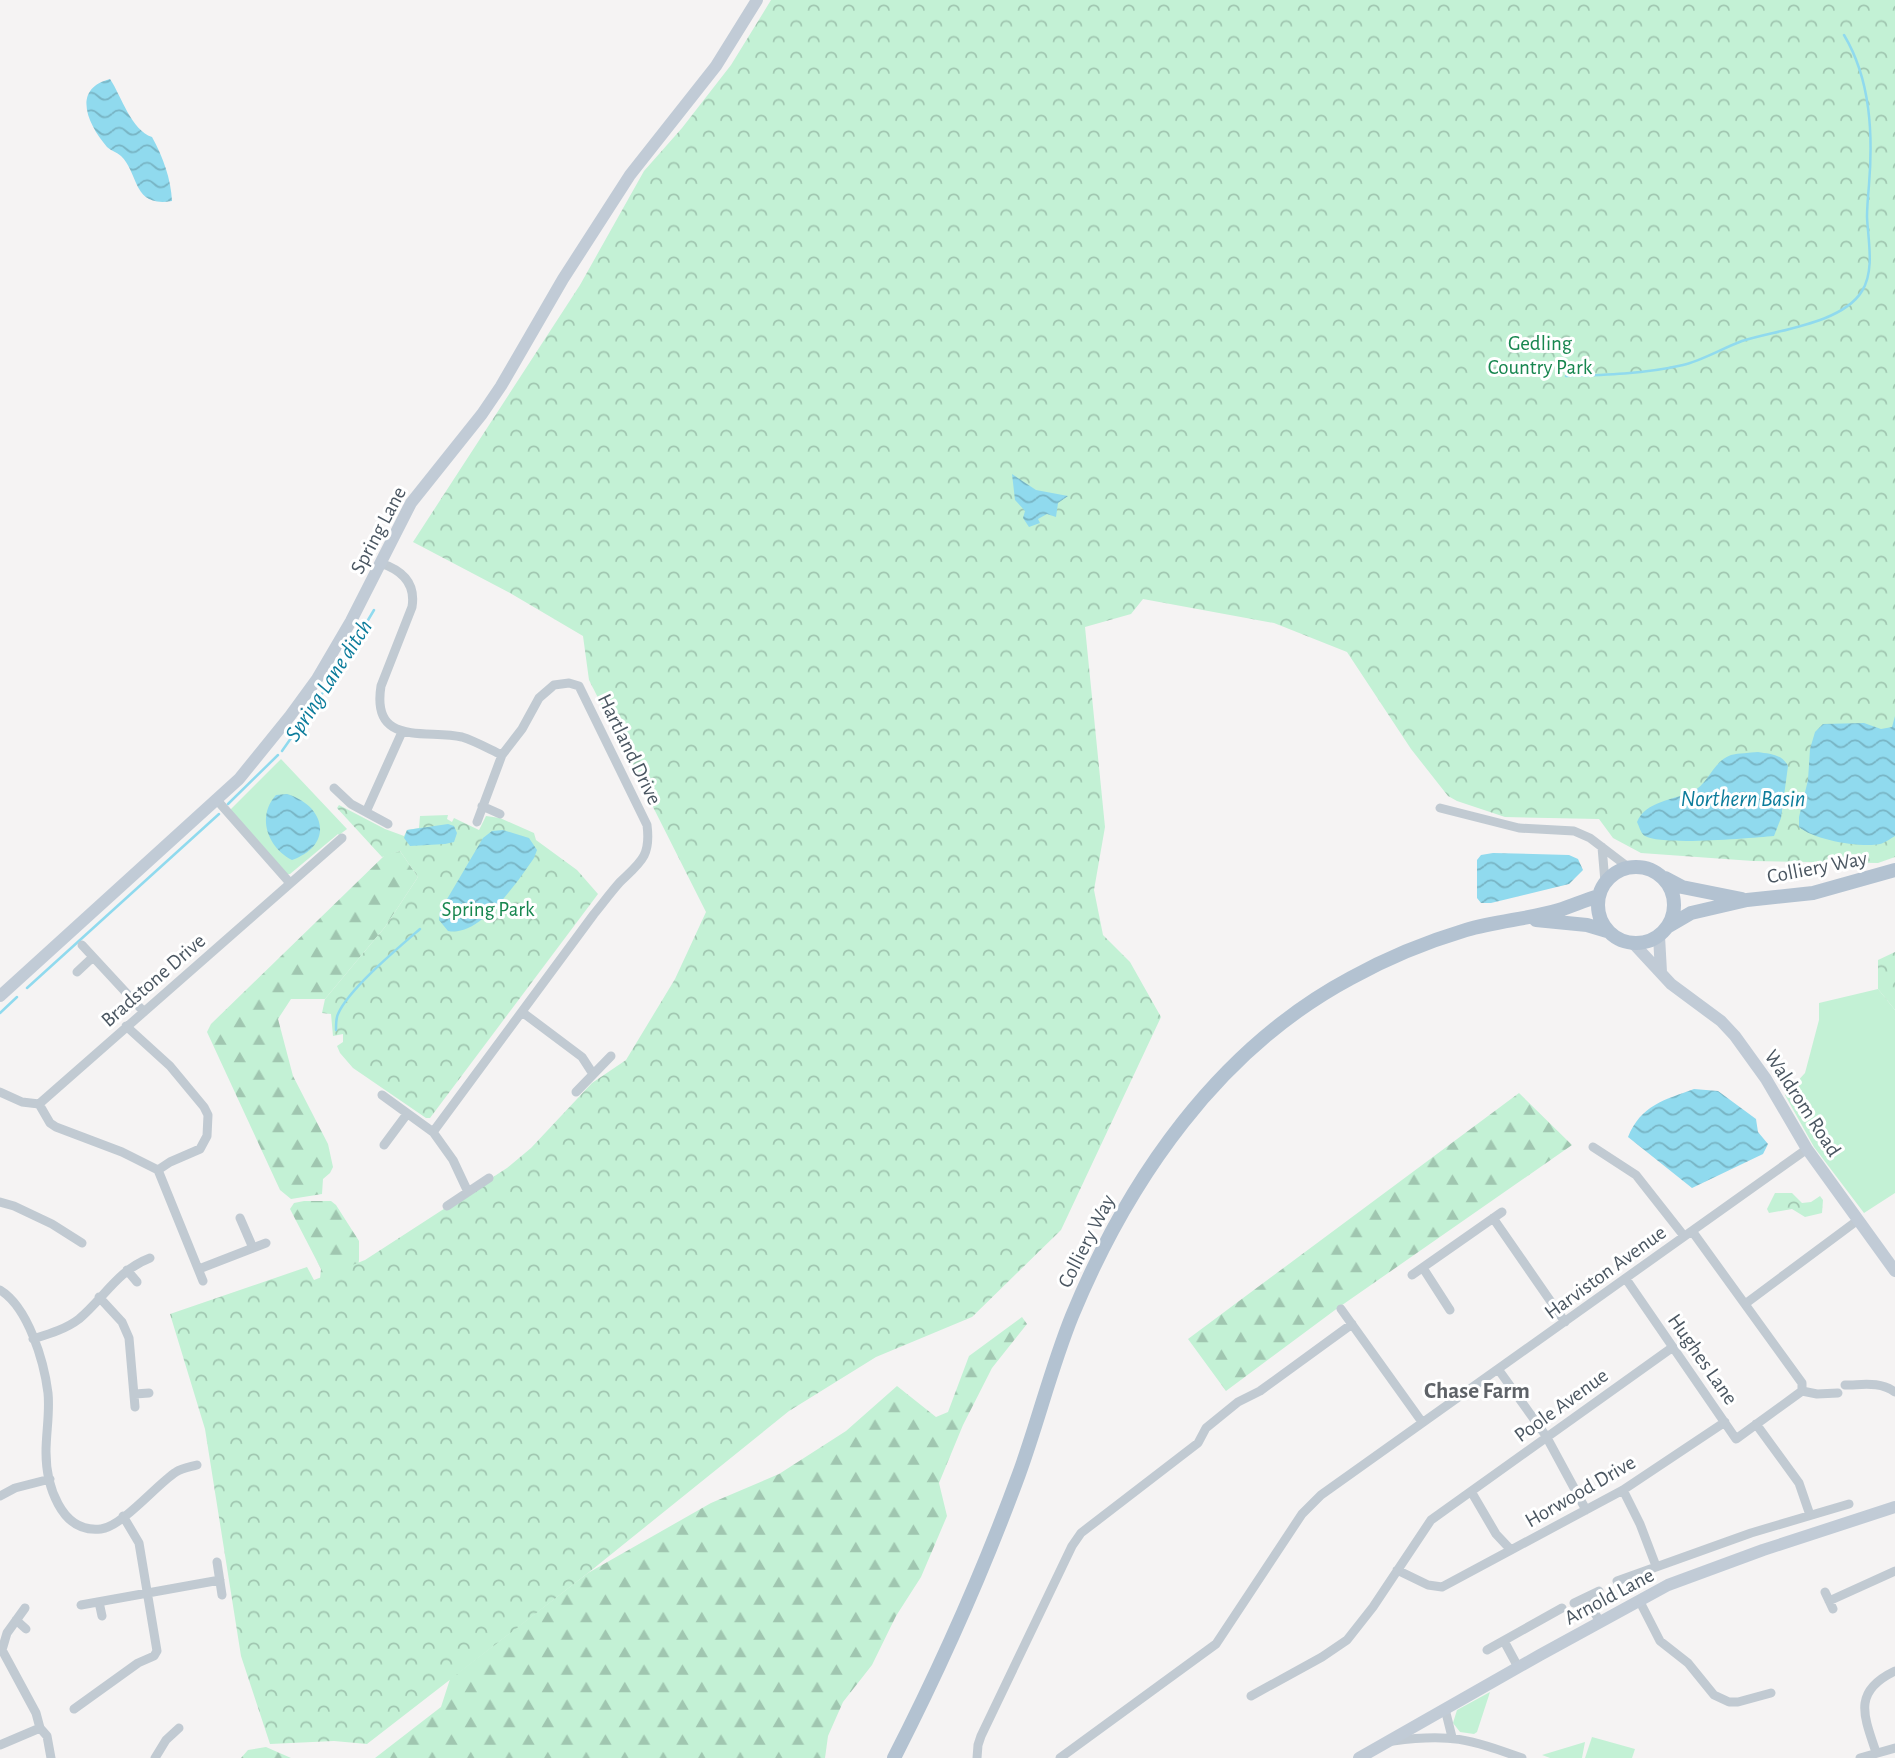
<svg xmlns="http://www.w3.org/2000/svg" width="1895" height="1758" font-family="'Alegreya Sans',sans-serif">
  <style>
    .grass { fill: #c3f1d5 }
    .forest { fill: url(#forest-firs) }
    .park { fill: url(#park-crowns) }
    .water { fill: url(#water-waves) }
    .lines { fill: none; stroke-linecap: round; stroke-linejoin: round }
    .stream { stroke: #90daee; stroke-width: 2.5 }
    .street { stroke: #c1cad2; stroke-width: 9 }
    .secondary { stroke: #c1cbd6; stroke-width: 12 }
    .primary { stroke: #b3c2d1; stroke-width: 14 }
    .labels { text-anchor: middle; stroke-width: 6; stroke-linejoin: round; paint-order: stroke }
    .park-label { font-size: 21px; fill: #17864f; stroke: #fff }
    .street-label { font-size: 21px; fill: #4a5661; stroke: #fff }
    .water-label { font-size: 23px; font-style: italic; fill: #0c7c9b; stroke: #fff }
    .neighbourhood-label { font-size: 23px; font-weight: bold; fill: #5f6368; stroke: #fff }
  </style>
  <defs>
    <pattern id="forest-firs" width="22" height="20" patternUnits="userSpaceOnUse" patternTransform="scale(1.75)"><rect width="22" height="20" fill="#c3f1d5"/><path d="M5 1l3.5 6h-7zM16 11l3.5 6h-7z" fill="#a0c6b0"/></pattern>
    <pattern id="park-crowns" width="20" height="18" patternUnits="userSpaceOnUse" patternTransform="scale(1.75)"><rect width="20" height="18" fill="#c3f1d5"/><path d="M2 6a3 3 0 1 1 6 0M12 15a3 3 0 1 1 6 0" fill="none" stroke="#a0c6b0"/></pattern>
    <pattern id="water-waves" width="16" height="10" patternUnits="userSpaceOnUse" patternTransform="scale(1.75)"><rect width="16" height="10" fill="#90daee"/><path d="M0 5q4-4 8 0t8 0" fill="none" stroke="#78b4c4"/></pattern>
  </defs>
  <rect width="100%" height="100%" fill="#f5f3f3"/>
  <path class="grass" d="M281 759 347 829 339 835 338 834 290 874H287L230 810Z
    M1878 989 1895 1010V1193L1864 1213 1814 1147 1785 1095 1805 1073 1819 1020V1003Z
    M1490 1692 1477 1732 1474 1734 1460 1732 1453 1723 1457 1710Z
    M1592 1737 1635 1749 1632 1758H1585Z
    M1585 1742 1582 1758H1550L1542 1755Z"/>
  <path class="forest" d="M400 851 418 877 385 927 325 999H291L278 1019 293 1076 328 1144 333 1167 330 1173 323 1179 322 1194 291 1199 280 1190 207 1032 211 1024 385 855Z
    M1519 1093 1572 1145 1335 1310 1226 1391 1188 1339Z
    M304 1201H331L336 1205 359 1241V1260L357 1275 322 1321 314 1281 320 1279 321 1269 290 1209 294 1203Z
    M1022 1317 1027 1324 992 1368 963 1425 939 1483 947 1516 921 1577 896 1616 872 1665 843 1702 828 1736 825 1758H375L441 1707 450 1679 588 1573 711 1503 779 1474 846 1431 897 1386 936 1417 948 1412 969 1356Z
    M266 1747 291 1758H241L248 1750Z"/>
  <path class="park" d="M771 0H1895V857L1878 863 1753 861 1641 853 1613 838 1599 819 1505 817 1457 801 1448 796 1411 749 1347 652 1274 623 1143 599 1131 614 1085 627 1105 827 1094 890 1103 935 1130 962 1161 1017 1061 1230 972 1317 876 1357 789 1411 588 1573 367 1744 334 1741 270 1744 241 1656 205 1429 170 1314 307 1267 314 1280 365 1260 507 1168 531 1148 592 1083 626 1060 675 979 706 912 589 680 583 636 510 593 413 542 580 285 644 171 682 128 731 65Z
    M339 805 385 829 404 836 407 830 419 828 420 816 448 815 447 819 452 822 454 818 479 830 486 816 500 818 534 833 536 840 577 870 598 894 430 1118H426L353 1068 340 1053 337 1046 343 1042V1034L333 1036 331 1014 322 1013 325 999 385 927 418 877 400 851 382 857 337 808Z
    M1895 952V1010L1878 989V960Z
    M1775 1193H1792L1802 1203 1811 1202 1820 1196 1823 1200 1822 1213 1805 1217 1792 1209 1769 1213 1767 1209Z"/>
  <path class="water" d="M110 79C122 97 131 130 152 137 163 157 171 179 172 201 132 208 139 173 121 156 117 152 111 151 107 147 88 125 71 89 110 79Z
    M1012 474 1036 490 1068 496 1058 503 1056 517 1047 514 1038 519 1040 523 1029 527 1023 518 1025 511 1015 500Z
    M1895 716V836C1891 838 1885 843 1880 844 1861 848 1814 840 1799 827V817L1808 780 1810 749 1815 732 1823 724 1864 723 1881 729 1892 727Z
    M1758 752C1770 754 1782 754 1788 766L1781 818 1774 836C1751 838 1662 846 1645 836 1641 834 1639 826 1637 822 1646 801 1673 800 1692 792 1709 784 1712 762 1731 755 1739 753 1749 753 1758 752Z
    M287 794C326 806 334 845 292 860 268 848 256 817 276 795Z
    M448 824 454 826 457 833 454 842 445 844 410 846 404 838 407 830Z
    M503 830 529 838 537 850 534 858C518 881 480 938 448 931L439 920 440 911 483 838 492 831Z
    M1493 853 1569 855 1578 859 1583 870 1569 884 1491 903H1481L1477 898V860L1481 855Z
    M1694 1089 1718 1091 1756 1119 1758 1132 1768 1144 1763 1154 1692 1188 1628 1137C1641 1105 1664 1100 1694 1089Z"/>
  <g class="lines">
    <path class="stream" d="M1566 376C1605 375 1644 374 1683 365 1701 361 1723 348 1742 341 1776 330 1842 324 1862 291 1875 270 1868 240 1867 217 1867 207 1868 196 1869 185 1873 135 1871 80 1844 35
      M282 751 336 674 374 610
      M228 804 278 755
      M27 988 219 814
      M0 1013 17 997
      M336 1030C336 1025 336 1018 338 1014 349 989 398 948 420 929"/>
    <path class="street" d="M380 563C402 570 416 583 412 607L381 686C371 747 426 729 462 737 475 741 489 749 502 755
      M334 788 351 804 388 824
      M216 799 290 883
      M482 806 500 814
      M1440 808 1519 828 1574 831 1590 838 1628 867
      M366 812 402 732
      M1602 847 1605 882
      M82 945 144 1012
      M77 972 93 957
      M522 1012 582 1057 593 1074
      M126 1026 170 1066 204 1107 208 1115 207 1136 200 1149 170 1162 158 1170
      M0 1092 22 1102 39 1104 50 1123 56 1127 122 1152 158 1170 203 1281
      M576 1092 611 1056
      M382 1095 433 1132 453 1160 468 1192
      M39 1104 342 838
      M433 1132 594 914C603 903 611 892 620 882 641 862 651 856 647 825L579 686 569 683 554 685 539 698 522 729 502 755 477 822
      M384 1145 407 1114
      M1593 1147 1636 1175 1684 1236
      M0 1202 14 1206 52 1224 82 1243
      M447 1206 489 1178
      M240 1218 253 1248
      M1493 1218 1565 1322
      M1423 1268 1450 1310
      M199 1269 266 1243
      M127 1270 137 1282
      M1412 1275 1502 1212
      M1626 1279 1736 1439 1802 1391V1383L1692 1231
      M0 1290C28 1307 44 1361 48 1393 50 1413 46 1432 46 1452 46 1483 60 1534 101 1529 123 1526 157 1484 176 1472 182 1468 190 1467 197 1465
      M99 1297 122 1322 129 1338 135 1407
      M1745 1304 1858 1220
      M1341 1309 1422 1422
      M33 1339C49 1334 66 1329 79 1319 104 1298 118 1270 150 1258
      M1498 1369 1546 1436 1586 1510
      M1845 1385C1863 1385 1879 1381 1895 1392
      M1802 1391 1817 1394 1838 1393
      M135 1394 149 1393
      M1756 1424 1799 1483 1810 1515
      M1623 1490 1640 1524 1656 1566
      M1472 1493 1496 1534 1511 1550 1623 1490 1725 1422
      M0 1496 15 1488 50 1479
      M217 1562 222 1595
      M1397 1570 1428 1585 1442 1587 1511 1550
      M1617 1581 1751 1533 1849 1504
      M1825 1592 1833 1609
      M1586 1598 1600 1622
      M1639 1600 1660 1641 1688 1663 1714 1695 1729 1702H1738L1771 1693
      M1829 1601 1895 1571
      M99 1602 102 1616
      M1574 1603 1599 1591
      M81 1605 220 1580
      M25 1608 7 1633 2 1650 36 1713 40 1728 47 1736 51 1758
      M16 1620 26 1629
      M1504 1641 1518 1667
      M1487 1650 1562 1608
      M1251 1696 1322 1657 1347 1640 1373 1607 1431 1520 1673 1347
      M74 1709 138 1663 154 1656 157 1651 139 1543 123 1516
      M1445 1709 1452 1737
      M1393 1741C1450 1733 1469 1739 1522 1758
      M0 1745 40 1728
      M1876 1752C1863 1714 1853 1691 1895 1671
      M155 1758 166 1740 179 1728
      M977 1758 978 1745 981 1736 1072 1546 1081 1533 1198 1443 1206 1428 1238 1402 1260 1391 1352 1324
      M1060 1758 1216 1644 1302 1514 1321 1495 1807 1149
      M1860 1758 1895 1748"/>
    <path class="secondary" d="M1659 936 1661 972
      M1633 943 1671 984 1721 1021 1735 1036 1766 1079 1807 1149 1895 1271
      M0 996 239 779 290 716 317 679 351 621 411 503 482 414 501 386 563 279 630 175 716 66 757 0
      M1359 1758 1540 1655 1668 1585 1763 1550 1895 1507"/>
    <path class="primary" d="M1598 905a38 38 0 1 1 76 0a38 38 0 1 1-76 0Z
      M1665 878 1682 887 1742 899
      M1536 920 1587 925 1607 931
      M1667 927 1691 913 1747 900 1813 893 1895 870
      M894 1758C941 1666 983 1572 1019 1474 1038 1422 1051 1368 1072 1316 1128 1180 1218 1049 1351 978 1387 958 1426 942 1466 930 1496 921 1529 919 1559 910 1572 906 1585 900 1599 896"/>
  </g>
  <g class="labels">
    <g class="park-label">
      <text x="1540" y="350">Gedling<tspan x="1540" dy="24">Country Park</tspan></text>
      <text x="488" y="916">Spring Park</text>
    </g>
    <g class="street-label">
      <text transform="translate(378 530) rotate(-62)" y="7">Spring Lane</text>
      <text transform="translate(630 749) rotate(64)" y="7">Hartland Drive</text>
      <text transform="translate(1817 867) rotate(-11)" y="7">Colliery Way</text>
      <text transform="translate(153 980) rotate(-41)" y="7">Bradstone Drive</text>
      <text transform="translate(1803 1103) rotate(57)" y="7">Waldrom Road</text>
      <text transform="translate(1086 1241) rotate(-63)" y="7">Colliery Way</text>
      <text transform="translate(1605 1272) rotate(-36)" y="7">Harviston Avenue</text>
      <text transform="translate(1703 1359) rotate(55)" y="7">Hughes Lane</text>
      <text transform="translate(1561 1405) rotate(-36)" y="7">Poole Avenue</text>
      <text transform="translate(1580 1491) rotate(-30)" y="7">Horwood Drive</text>
      <text transform="translate(1609 1596) rotate(-28)" y="7">Arnold Lane</text>
    </g>
    <g class="water-label">
      <text transform="translate(328 680) rotate(-57)" y="8">Spring Lane ditch</text>
      <text x="1743" y="806">Northern Basin</text>
    </g>
    <g class="neighbourhood-label">
      <text x="1477" y="1398">Chase Farm</text>
    </g>
  </g>
</svg>
